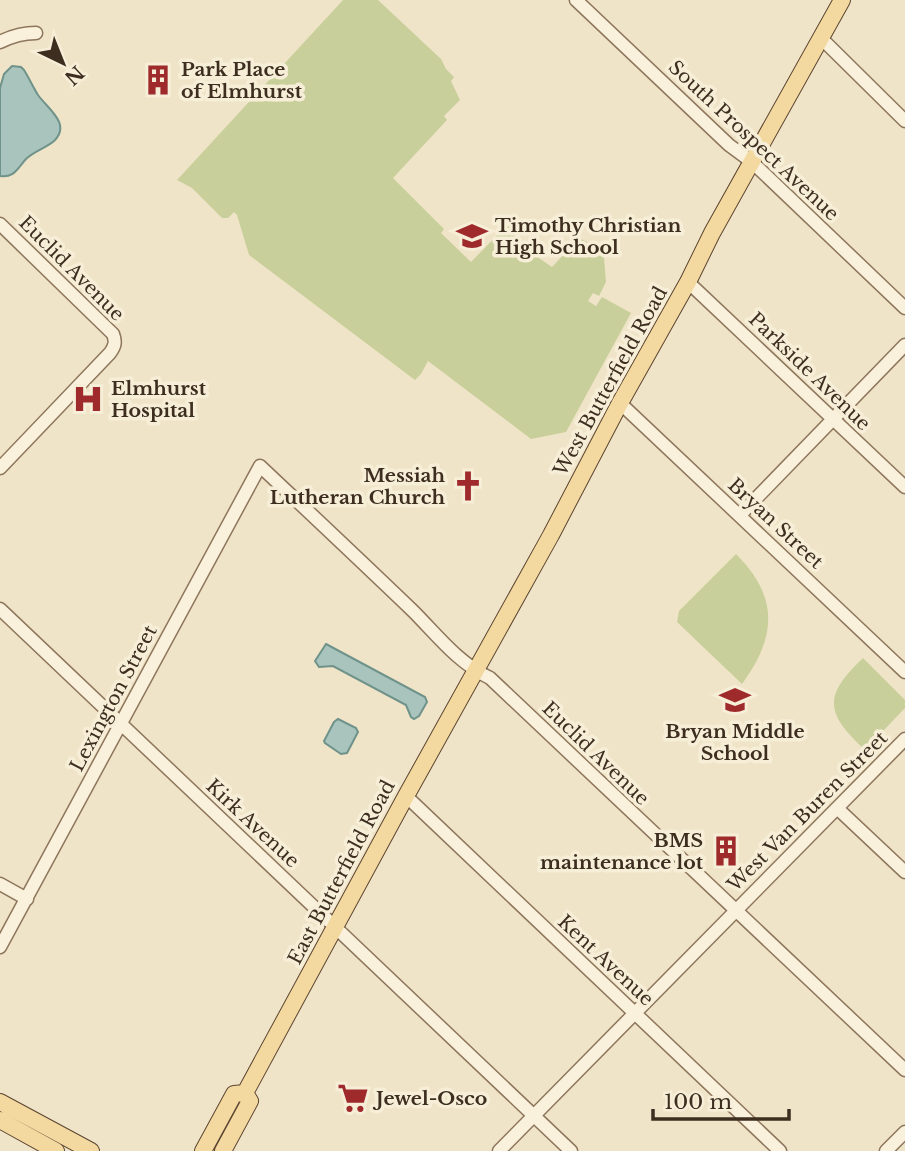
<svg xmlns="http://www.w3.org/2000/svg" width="905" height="1151" font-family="'Libre Baskerville',serif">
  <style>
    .green { fill: #c9cf9b }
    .water { fill: #a9c4bc; stroke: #6f938a; stroke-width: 2 }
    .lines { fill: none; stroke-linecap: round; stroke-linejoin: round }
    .minor-casing { stroke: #8d765c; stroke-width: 15 }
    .major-casing { stroke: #5b4430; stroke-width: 18 }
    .minor { stroke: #faf1dc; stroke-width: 12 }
    .major { stroke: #f3d9a0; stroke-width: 16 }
    .labels { text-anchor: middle; stroke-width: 7; stroke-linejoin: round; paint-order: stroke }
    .poi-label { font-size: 19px; font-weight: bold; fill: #3d2e20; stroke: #f7eed8; text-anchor: start }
    .street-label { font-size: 19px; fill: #3d2e20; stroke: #f7eed8 }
  </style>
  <rect width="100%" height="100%" fill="#f0e4c8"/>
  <path class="green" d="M343 0H378L441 59 446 69 454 77 451 81 460 100 444 116 447 120 393 178 444 229 441 233 471 262 509 223 514 228 511 232 539 258 552 267 579 238 594 245 601 252 604 258 606 282 599 296 593 293 588 301 596 306 602 297 631 313 566 432 531 439 428 361 421 374 415 380 249 255 237 215 234 212 228 218H222L192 188 177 180Z
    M736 554C779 597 777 636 742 684L677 622 679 611Z
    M863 658 905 700V708L865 750C825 713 823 696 863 658Z"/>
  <path class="water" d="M12 66 21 67 24 70C29 78 33 87 38 95 47 108 72 124 54 141 46 148 34 151 26 159 17 169 14 178 0 176V88L4 74Z
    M326 644 425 697 427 702 419 716 414 719 411 717 406 705 333 666 319 667 315 661Z
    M338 719 356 728 358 732 347 753 341 754 325 743 324 741 334 722Z"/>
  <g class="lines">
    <g class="minor-casing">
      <path id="minor" d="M576 0 729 145 752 162 905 308
        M821 38 905 121
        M0 42C12 36 23 33 36 33
        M0 224 113 334C116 342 115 346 110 353L0 468
        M688 282 905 487
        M620 403 905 672
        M740 515 905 345
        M0 609 571 1151
        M406 796 780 1151
        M837 808 905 872
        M0 884 27 899
        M0 947 260 466C311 514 362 562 413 611 437 635 458 663 490 678L905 1070
        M499 1151 905 739
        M886 1151 905 1132"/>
    </g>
    <g class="major-casing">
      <path id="major" d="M245 1093 406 796 551 535 620 403 688 282 712 233 842 0
        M0 1102 91 1151
        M0 1120 56 1151
        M203 1151 234 1094 245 1093
        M223 1151 250 1101 245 1093"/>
    </g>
    <use href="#minor" class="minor"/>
    <use href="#major" class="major"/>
  </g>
  <defs>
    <g id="building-bare" transform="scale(2.415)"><path d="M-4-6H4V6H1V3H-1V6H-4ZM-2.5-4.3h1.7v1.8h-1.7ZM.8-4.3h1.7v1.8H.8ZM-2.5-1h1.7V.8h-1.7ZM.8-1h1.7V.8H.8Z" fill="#9e2a2b" stroke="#f7eed8" stroke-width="2.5" paint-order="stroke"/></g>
    <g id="school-bare" transform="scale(2.415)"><path d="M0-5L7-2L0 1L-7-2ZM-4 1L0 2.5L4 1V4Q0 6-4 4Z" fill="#9e2a2b" stroke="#f7eed8" stroke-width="2.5" paint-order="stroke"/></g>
    <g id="hospital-bare" transform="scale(2.415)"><path d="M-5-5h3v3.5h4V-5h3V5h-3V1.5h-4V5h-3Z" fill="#9e2a2b" stroke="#f7eed8" stroke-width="2.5" paint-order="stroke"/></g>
    <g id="church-bare" transform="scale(2.415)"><path d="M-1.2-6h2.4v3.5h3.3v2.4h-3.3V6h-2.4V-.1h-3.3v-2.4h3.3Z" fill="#9e2a2b" stroke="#f7eed8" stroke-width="2.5" paint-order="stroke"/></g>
    <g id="supermarket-bare" transform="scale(2.415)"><path d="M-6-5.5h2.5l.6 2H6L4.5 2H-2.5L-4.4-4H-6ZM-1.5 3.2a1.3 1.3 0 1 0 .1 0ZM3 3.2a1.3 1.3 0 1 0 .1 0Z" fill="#9e2a2b" stroke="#f7eed8" stroke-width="2.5" paint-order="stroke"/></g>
  </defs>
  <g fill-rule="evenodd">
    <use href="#building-bare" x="158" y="80"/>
    <use href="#school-bare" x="472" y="236"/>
    <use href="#hospital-bare" x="88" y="399"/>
    <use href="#church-bare" x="468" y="486"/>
    <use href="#school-bare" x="735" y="700"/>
    <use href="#building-bare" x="726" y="851"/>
    <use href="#supermarket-bare" x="353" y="1098"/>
  </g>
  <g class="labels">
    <g class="poi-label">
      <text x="181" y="76">Park Place<tspan x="181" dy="22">of Elmhurst</tspan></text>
      <text x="495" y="232">Timothy Christian<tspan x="495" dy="22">High School</tspan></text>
      <text x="111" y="395">Elmhurst<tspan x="111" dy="22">Hospital</tspan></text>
      <text x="445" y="482" text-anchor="end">Messiah<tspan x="445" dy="22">Lutheran Church</tspan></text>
      <text x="735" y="738" text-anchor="middle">Bryan Middle<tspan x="735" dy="22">School</tspan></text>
      <text x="703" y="847" text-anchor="end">BMS<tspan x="703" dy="22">maintenance lot</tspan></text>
      <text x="376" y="1105">Jewel-Osco</text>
    </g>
    <g class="street-label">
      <text transform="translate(754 140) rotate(43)" y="7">South Prospect Avenue</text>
      <text transform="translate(72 268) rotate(45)" y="7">Euclid Avenue</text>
      <text transform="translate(810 371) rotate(44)" y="7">Parkside Avenue</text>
      <text transform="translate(610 381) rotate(-61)" y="7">West Butterfield Road</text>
      <text transform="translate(776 523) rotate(43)" y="7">Bryan Street</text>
      <text transform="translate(113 698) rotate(-62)" y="7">Lexington Street</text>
      <text transform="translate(596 753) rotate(44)" y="7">Euclid Avenue</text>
      <text transform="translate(807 811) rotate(-45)" y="7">West Van Buren Street</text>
      <text transform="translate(253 823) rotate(43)" y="7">Kirk Avenue</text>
      <text transform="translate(341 872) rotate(-62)" y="7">East Butterfield Road</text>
      <text transform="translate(606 960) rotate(43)" y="7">Kent Avenue</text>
    </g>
  </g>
  <g transform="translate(63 63) rotate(137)" stroke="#f7eed8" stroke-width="5" paint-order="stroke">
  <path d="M0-5L12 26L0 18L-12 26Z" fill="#3d2e20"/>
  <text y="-10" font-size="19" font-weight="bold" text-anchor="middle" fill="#3d2e20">N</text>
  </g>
  <path d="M653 1109v10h136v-10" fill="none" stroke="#3d2e20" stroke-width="3.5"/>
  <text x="664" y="1109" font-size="21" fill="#3d2e20" stroke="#f7eed8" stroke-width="5" paint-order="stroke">100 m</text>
</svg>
